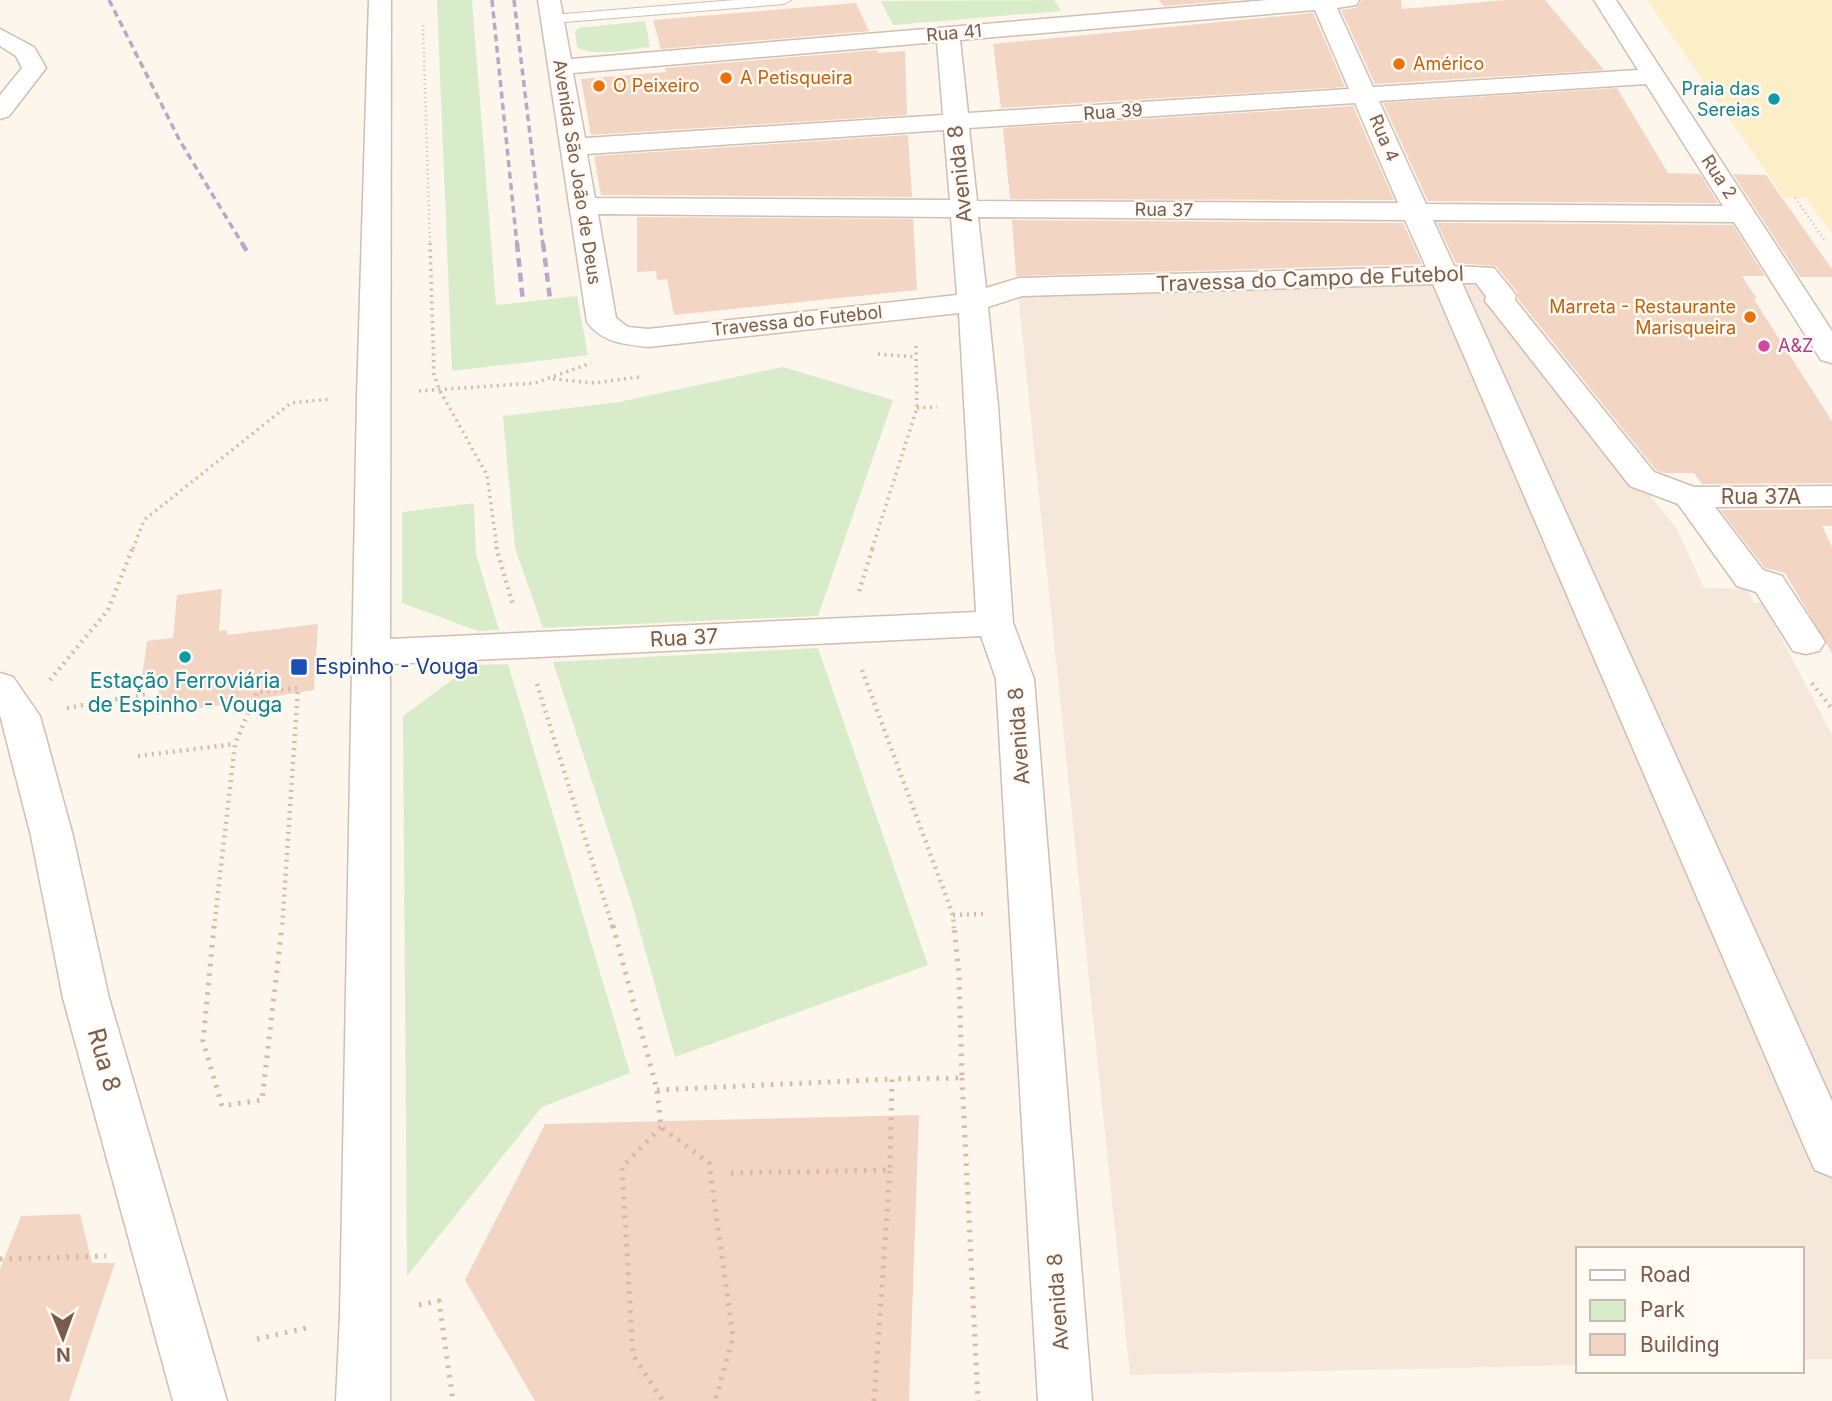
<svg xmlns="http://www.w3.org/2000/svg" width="1832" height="1401" font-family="Inter,sans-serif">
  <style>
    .residential { fill: #f5e8da }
    .green { fill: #d8ecc9 }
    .sand { fill: #fcefc7 }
    .building { fill: #f3d5c3 }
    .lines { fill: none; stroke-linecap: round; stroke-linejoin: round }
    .lane-casing { stroke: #d1beb0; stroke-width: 2 }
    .street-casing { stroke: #d1beb0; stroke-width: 3 }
    .path-far3 { stroke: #d9b8a5; stroke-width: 2.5; stroke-dasharray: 1 3.5; stroke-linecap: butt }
    .path-far2 { stroke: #d9b8a5; stroke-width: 3.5; stroke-dasharray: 2 4.5; stroke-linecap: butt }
    .path-far1 { stroke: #d9b8a5; stroke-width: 4.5; stroke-dasharray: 2 5; stroke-linecap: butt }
    .path { stroke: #d9b8a5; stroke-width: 5; stroke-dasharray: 2.5 7; stroke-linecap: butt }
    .lane { fill: #fff; fill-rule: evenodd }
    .street { fill: #fff; fill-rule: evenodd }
    .rail-far1 { stroke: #b9a8c9; stroke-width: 3.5; stroke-dasharray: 7 4.5; stroke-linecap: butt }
    .rail { stroke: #b9a8c9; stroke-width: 4.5; stroke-dasharray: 9 6; stroke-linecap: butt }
    .food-dot { fill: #e8710a; stroke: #fffaf3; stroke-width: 2.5 }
    .culture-dot { fill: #0f9aa8; stroke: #fffaf3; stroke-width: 2.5 }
    .hotel-dot { fill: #d1479c; stroke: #fffaf3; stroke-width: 2.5 }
    .transit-dot { fill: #1a4fb4; stroke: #fffaf3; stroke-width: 2.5 }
    .labels { text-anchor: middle; stroke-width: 5; stroke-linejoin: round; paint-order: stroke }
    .far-street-label { font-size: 18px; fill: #7a5c4d; stroke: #fffaf3 }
    .far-food-label { font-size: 18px; fill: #c56008; stroke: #fffaf3; text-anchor: start }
    .far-culture-label { font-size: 18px; fill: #0d838f; stroke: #fffaf3; text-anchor: end }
    .far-hotel-label { font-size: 18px; fill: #b23c85; stroke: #fffaf3; text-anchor: start }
    .street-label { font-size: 21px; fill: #7a5c4d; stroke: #fffaf3 }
    .transit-label { font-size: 21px; fill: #164399; stroke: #fffaf3; text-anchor: start }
    .culture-label { font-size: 21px; fill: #0d838f; stroke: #fffaf3 }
    .near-street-label { font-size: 24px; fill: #7a5c4d; stroke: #fffaf3 }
  </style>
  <rect width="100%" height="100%" fill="#fdf6ec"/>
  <path class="residential" d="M1478 281 1676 528 1704 588 1747 589 1754 603H1763L1832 735V1359H1802V1249H1578V1365L1130 1375 1018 294Z"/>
  <path class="green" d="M437 0H472L496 305 577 296 588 355 452 371Z
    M1054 0 1061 11 893 25 881 1Z
    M645 21 650 47C629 49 596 58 577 47L575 32 579 28Z
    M783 367 893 400 818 616 543 628 515 548 503 416 619 402Z
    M474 503 476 554 499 630 478 631 402 603V512Z
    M818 648 928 965 675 1057 633 907 553 662Z
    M508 664 630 1073 542 1107 407 1276 403 716 472 665Z"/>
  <path class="sand" d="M1647 0H1832V235L1806 198H1784Z"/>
  <path class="building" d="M1159 0H1237L1164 6Z
    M1362 0H1401L1402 9 1506 0H1545L1604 70 1375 84 1341 10 1356 8Z
    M856 3 869 31 661 49 653 20Z
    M1313 13 1345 87 1001 108 993 44Z
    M877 50 879 53 905 51 907 115 591 135 581 79 666 72 665 68Z
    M1617 88 1668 173 1700 174 1718 203 1428 201 1383 103Z
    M1353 106 1394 200 1010 199 1003 128Z
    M908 135 912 197 601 195 594 156Z
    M1733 174 1766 175 1832 269V277H1800Z
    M637 217 913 219 917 290 674 315 667 279 657 280 656 271 637 272Z
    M1012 220 1403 223 1422 264 1016 276Z
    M1437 223 1733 225 1765 276H1742L1757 299 1753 298 1832 421V483L1702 484 1694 473H1664L1656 470 1518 299V293L1496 266 1456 263Z
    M1832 509V526H1822L1832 547V653L1785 573 1765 568 1720 510Z
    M222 589 219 631 227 630V635L318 624 314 690 156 715 160 683 141 685 147 641 173 638 177 595Z
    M919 1115 909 1401H535L465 1280 545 1124Z
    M80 1214 92 1263H115L69 1401H0V1269L21 1216Z"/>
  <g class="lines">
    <g class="lane-casing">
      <path id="lane" d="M735 0H791L784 4 552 23 545 19 552 15Z"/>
    </g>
    <g class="street-casing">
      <path id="street" d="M369 0H391L390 639 976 612 959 313 648 347C624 344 602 343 587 322L538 0H560L571 59 1268 0H1359L1356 5 1337 8 1373 87 1638 70 1594 0H1616L1832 331V363L1821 360 1734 222 1433 220 1454 266 1494 268 1516 295 1515 300 1654 472 1694 487 1832 486V506L1715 507 1763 570 1782 576 1825 642 1819 651 1806 654 1793 651 1756 592 1737 586 1678 504 1630 486 1490 307 1485 301 1486 296 1476 283H1462L1832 1101V1177L1815 1170 1808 1155 1433 284 1022 296 988 307 998 406 1013 623 1034 679 1092 1401H1038L996 679 981 636 390 664V1401H336L340 1315 357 396ZM1315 10 1349 89 968 113 960 40ZM937 42 943 115 585 138 573 73ZM1646 84 1723 206 1426 204 1379 101ZM1355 103 1398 203 977 201 969 128ZM944 130 950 200 595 198 587 154ZM598 214 951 217 957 295 648 329 628 327 616 318ZM978 217 1405 220 1426 267 1019 278 986 288Z
        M0 29 34 47 46 68 9 116 0 119V95L22 68 16 56 0 46Z
        M0 673 13 677 40 716 73 836 109 998 227 1401H173L63 998 31 836 0 715Z"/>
    </g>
    <path class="path-far3" d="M423 25 430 245
      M1795 198 1826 242"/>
    <path class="path-far2" d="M430 243 434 374 439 389 487 475 497 549
      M878 354 916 357
      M553 379 594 383 639 377
      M419 391 535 383 591 363
      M917 408 937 407
      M133 549 144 520 291 403 330 399
      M872 549 917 408 916 346"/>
    <path class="path-far1" d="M496 547 513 605
      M859 591 873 547
      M862 670 953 915 954 928
      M50 680 108 610 133 547
      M1812 683 1832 709
      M537 684 613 928
      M67 708 147 694
      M138 756 235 744
      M953 915 983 914
      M214 928 235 744 257 692 298 688 282 928"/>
    <path class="path" d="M214 926 203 1041 222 1106 262 1100 282 926
      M613 926 657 1090 661 1127 709 1163 733 1337 715 1401
      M962 1078 978 1401
      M657 1090 892 1079
      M661 1127 622 1167 633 1355 663 1401
      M731 1173 890 1170 892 1079 962 1078 959 975 954 926
      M0 1259 106 1256
      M419 1305 439 1301 453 1401
      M257 1339 311 1327
      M874 1401 890 1170"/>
    <use href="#lane" class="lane"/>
    <use href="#street" class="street"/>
    <path class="rail-far1" d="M109 0 180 141 243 245
      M492 0 517 245
      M514 0 543 245"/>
    <path class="rail" d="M242 243 249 255
      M517 243 523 302
      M543 243 550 299"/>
  </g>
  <g class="food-dot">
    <circle cx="1399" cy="64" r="7"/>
    <circle cx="726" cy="78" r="7"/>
    <circle cx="599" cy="86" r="7"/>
    <circle cx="1750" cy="317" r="7"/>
  </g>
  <g class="culture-dot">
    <circle cx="1774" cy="99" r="7"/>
    <circle cx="185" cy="657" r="7"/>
  </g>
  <circle class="hotel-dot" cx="1764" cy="346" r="7"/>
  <rect class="transit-dot" x="290" y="658" width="18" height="18" rx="3.5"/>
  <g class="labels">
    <g class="far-street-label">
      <text transform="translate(954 33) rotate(-5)" y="6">Rua 41</text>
      <text transform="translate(1113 112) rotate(-4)" y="6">Rua 39</text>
      <text transform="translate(1384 138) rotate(67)" y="6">Rua 4</text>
      <text transform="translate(577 172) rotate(81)" y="6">Avenida São João de Deus</text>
      <text transform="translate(1719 177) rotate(57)" y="6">Rua 2</text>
      <text transform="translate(1164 210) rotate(1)" y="6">Rua 37</text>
      <text transform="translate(797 321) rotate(-6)" y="6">Travessa do Futebol</text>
    </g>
    <g class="far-food-label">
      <text x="1413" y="70">Américo</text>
      <text x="740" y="84">A Petisqueira</text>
      <text x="613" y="92">O Peixeiro</text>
      <text x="1736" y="313" text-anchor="end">Marreta - Restaurante<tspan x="1736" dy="21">Marisqueira</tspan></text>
    </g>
    <g class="far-culture-label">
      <text x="1760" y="95">Praia das<tspan x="1760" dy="21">Sereias</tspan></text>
    </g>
    <g class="far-hotel-label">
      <text x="1778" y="352">A&amp;Z</text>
    </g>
    <g class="street-label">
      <text transform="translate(960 174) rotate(-96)" y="7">Avenida 8</text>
      <text transform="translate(1310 279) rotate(-2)" y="7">Travessa do Campo de Futebol</text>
      <text x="1761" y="504">Rua 37A</text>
      <text transform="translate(684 638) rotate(-3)" y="7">Rua 37</text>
      <text transform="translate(1019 736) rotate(-94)" y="7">Avenida 8</text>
      <text transform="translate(1058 1302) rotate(-94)" y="7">Avenida 8</text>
    </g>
    <g class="transit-label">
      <text x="315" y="674">Espinho - Vouga</text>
    </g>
    <g class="culture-label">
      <text x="185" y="688">Estação Ferroviária<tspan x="185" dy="24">de Espinho - Vouga</tspan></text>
    </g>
    <g class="near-street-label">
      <text transform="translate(104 1060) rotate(74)" y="8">Rua 8</text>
    </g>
  </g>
  <rect x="1576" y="1247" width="228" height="126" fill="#fffaf3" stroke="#cabbb1" stroke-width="2"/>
  <rect x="1590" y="1270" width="35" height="10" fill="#ffffff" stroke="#cabbb1" stroke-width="2"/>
  <text x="1640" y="1282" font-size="21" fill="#7a5c4d">Road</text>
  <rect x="1590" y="1300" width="35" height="21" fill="#d8ecc9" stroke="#cabbb1" stroke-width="2"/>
  <text x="1640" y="1317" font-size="21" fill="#7a5c4d">Park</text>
  <rect x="1590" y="1334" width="35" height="21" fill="#f3d5c3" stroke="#cabbb1" stroke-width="2"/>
  <text x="1640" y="1352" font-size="21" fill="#7a5c4d">Building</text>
  <g transform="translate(63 1338) rotate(179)" stroke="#fffaf3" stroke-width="5" paint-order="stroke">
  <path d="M0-5L12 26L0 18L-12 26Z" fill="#7a5c4d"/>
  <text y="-10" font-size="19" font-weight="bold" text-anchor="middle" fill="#7a5c4d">N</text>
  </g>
</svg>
